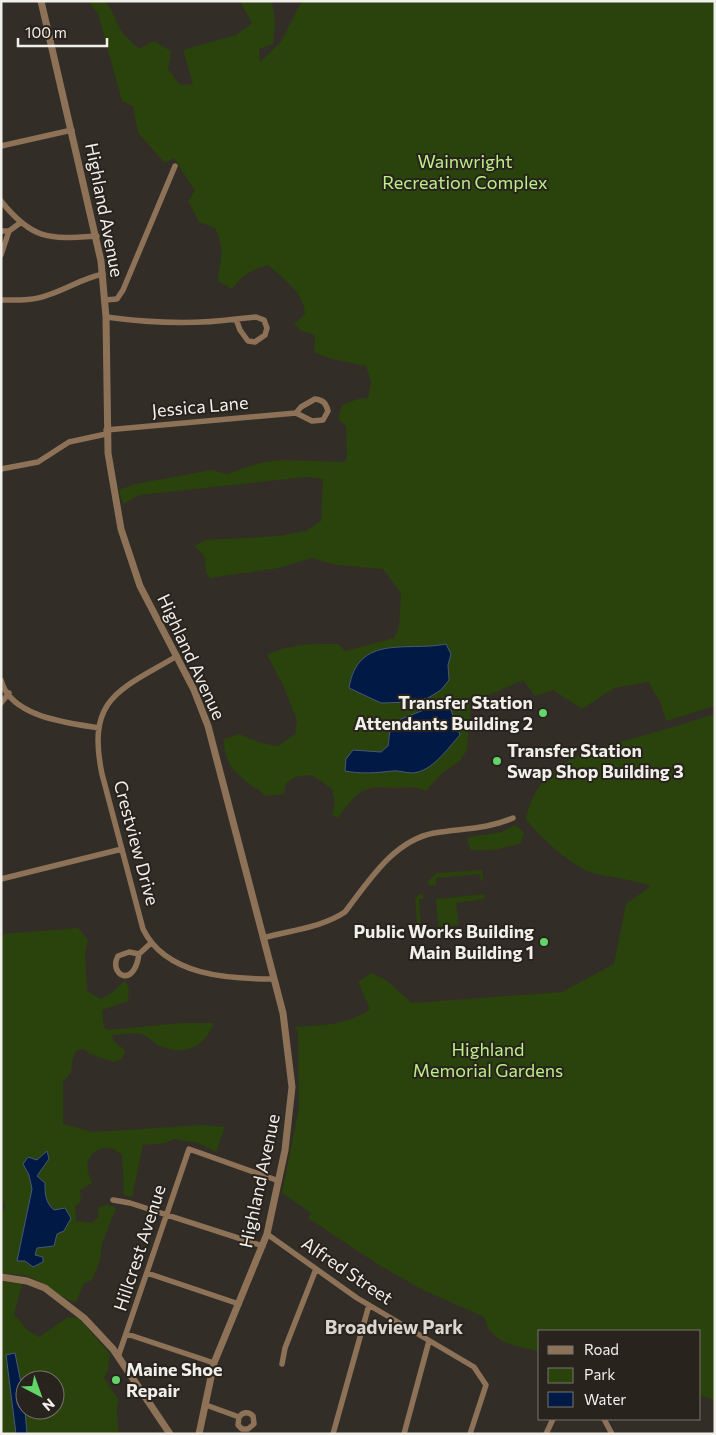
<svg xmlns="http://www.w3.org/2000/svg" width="716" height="1435" font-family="Commissioner,sans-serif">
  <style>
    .green { fill: #2a420b; fill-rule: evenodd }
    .water { fill: #001945; stroke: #485976 }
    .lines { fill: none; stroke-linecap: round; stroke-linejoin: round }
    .minor { stroke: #8d7258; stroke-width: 5.5 }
    .tertiary { stroke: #8d7258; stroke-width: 7 }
    .poi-dot { fill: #62d469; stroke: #28241d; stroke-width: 2 }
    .labels { text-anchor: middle; stroke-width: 4; stroke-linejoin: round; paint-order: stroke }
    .park-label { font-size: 18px; fill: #bcef87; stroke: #28241d }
    .street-label { font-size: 18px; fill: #f1efea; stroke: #28241d }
    .poi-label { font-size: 18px; font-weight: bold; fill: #f1efea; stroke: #28241d; text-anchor: end }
    .neighbourhood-label { font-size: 19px; font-weight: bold; fill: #dcd7ce; stroke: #28241d }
  </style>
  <rect width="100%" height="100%" fill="#322e27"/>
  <path class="green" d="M88 1H104C114 10 114 18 120 29 124 36 133 43 139 49L154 41 171 51 168 69 180 85 193 84 183 50 236 35 252 23 240 1H272L275 23 273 44 259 49 260 62 280 43 302 1H715V706L666 721 660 701 648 682 614 688 582 709 553 690 535 696 523 680 471 703 467 750 460 761 441 774 426 791C412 785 409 788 396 788 360 786 359 790 338 818L332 815 335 804 332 789 312 775 295 777 286 783 284 794 266 796C243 778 224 771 224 739L239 734 261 743 278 746 295 734 297 720 283 685 267 655C292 643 311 644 338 644L345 651 394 638 399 627 401 593 383 569 337 565 311 558 279 568 210 578 206 572 205 557 195 546 205 540 277 536 306 531 321 521 323 479 307 477 139 495 123 504 119 490 135 484 212 470 227 474 259 463 281 460 345 462 347 456 346 426 338 419 342 405 358 399 368 398 371 382 366 366 328 358 314 352 315 335 302 331 294 324 305 314C304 292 283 279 268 265 251 270 242 275 232 289L218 281C220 257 226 252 215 228L199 222 188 201 195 191 174 158 165 163 138 133 133 106 122 101 98 14Z
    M715 714V1401L700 1395V1331H540V1352C524 1347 503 1346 491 1332 488 1329 486 1321 484 1317L423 1290 379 1265 308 1218 311 1213 282 1193 299 1108 298 1031 294 1027C323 1024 345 1027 370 1009L358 982 371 973 386 980 412 1003 562 992 614 964 626 904 651 886C633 879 612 878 593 873 574 868 537 835 526 819 538 760 588 750 638 737 664 730 689 722 715 714Z
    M515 825 523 831 524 835 520 844 493 850H471L467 840 469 837 502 832Z
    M482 870 483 881H481L480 874 436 878V885L429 886 428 882 436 873Z
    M419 894H423V899H419L421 932H428L423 937 418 934 415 899Z
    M484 894V899L456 903 459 925 441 927V933H439L436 899Z
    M78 928 88 940 85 954 87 991 101 999 113 992 125 980 129 989 128 1001 102 1010 104 1028 108 1030 181 1023H214C204 1048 186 1056 160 1046 154 1043 147 1035 140 1034 132 1032 120 1035 112 1035L114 1042 125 1050 122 1059 113 1062 90 1054 84 1049 77 1050 73 1058 71 1072 63 1082V1124L92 1132 202 1125 225 1127 216 1152 198 1143 174 1139 166 1143 143 1145 132 1197 123 1195C125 1178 122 1171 122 1155 112 1145 96 1145 89 1159 85 1167 89 1175 92 1183L80 1190 81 1202 75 1206 76 1221 91 1223 99 1217 98 1207 108 1205 116 1208 102 1243 100 1260 92 1280 84 1283 76 1302C62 1300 47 1283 32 1278 24 1274 11 1274 1 1273V1213L6 1206 1 1198V937L3 934Z
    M1 1281 22 1284 14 1314 27 1330 39 1337 68 1317 79 1318 110 1354 108 1370 104 1378 119 1400C115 1411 118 1422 119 1434H1ZM25 1380H55V1410H25Z"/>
  <path class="water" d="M446 644 451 654 448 665 449 680 441 690 428 698 414 702 381 703 349 688C358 633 407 652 446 644Z
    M442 706 451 710 460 735C447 749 432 772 412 773 405 773 399 770 392 771 376 773 361 774 345 771L346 759 353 750 381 752 388 746 391 723 429 708Z
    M47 1151 49 1159 37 1176 45 1183C45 1194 45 1202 54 1210L65 1208 71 1218 64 1231 57 1234 54 1246 37 1248 35 1255 43 1257V1262L33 1267 25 1261H17L32 1189 29 1175 23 1164 28 1157 37 1160Z
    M15 1353 24 1398 27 1434H16L6 1355Z"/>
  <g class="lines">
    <path class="minor" d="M1 146 72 130
      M1 201C33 241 50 239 97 236
      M1 231H9L1 255
      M9 231 20 223
      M1 300C17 300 33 301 48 295 67 289 83 278 103 274
      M105 300 117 299 123 290 175 166
      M106 317C150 323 192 325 236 319
      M256 317 264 320 267 328 265 335 255 342 248 341 240 330 236 319Z
      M315 399C323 400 326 403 328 411L323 420 312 421 296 413 301 407Z
      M106 430 296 413
      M1 469 38 462 69 442 106 434
      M177 656C120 690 86 697 102 774L143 929C166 976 229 979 274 979
      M1 680C10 717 68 723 99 728
      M1 703 9 693
      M1 879 122 849
      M263 938C291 930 321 928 345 912 369 881 393 841 434 833 464 828 484 830 513 818
      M139 954 129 952 118 956C108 974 134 990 139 954L151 943
      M113 1200 130 1203 263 1246
      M267 1234 357 1298 474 1367 486 1385 470 1434
      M147 1273 239 1304
      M127 1334 214 1363
      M118 1357 189 1149 279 1181
      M282 1364 285 1348 316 1269
      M206 1405 239 1417C243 1412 248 1411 253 1416L254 1424 248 1429H242L238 1425 239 1417
      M604 1419 612 1434
      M333 1434 369 1305
      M404 1434 429 1341
      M546 1434 553 1419"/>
    <path class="tertiary" d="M41 1 101 261 106 317 108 453 121 529 140 586 194 690 208 726 283 1013 292 1087 285 1150 267 1234 214 1363 199 1434
      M1 1277 27 1281 45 1288 84 1318 113 1349 170 1434"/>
  </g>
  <g class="poi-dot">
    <circle cx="543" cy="713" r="5"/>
    <circle cx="497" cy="761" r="5"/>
    <circle cx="544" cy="942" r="5"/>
    <circle cx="116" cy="1380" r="5"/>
  </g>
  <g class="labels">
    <g class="park-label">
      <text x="465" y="168">Wainwright<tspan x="465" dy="21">Recreation Complex</tspan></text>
      <text x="488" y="1056">Highland<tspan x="488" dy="21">Memorial Gardens</tspan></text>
    </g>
    <g class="street-label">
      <text transform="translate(104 210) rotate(79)" y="6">Highland Avenue</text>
      <text transform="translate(200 407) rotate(-5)" y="6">Jessica Lane</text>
      <text transform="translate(191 657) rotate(65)" y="6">Highland Avenue</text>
      <text transform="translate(136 843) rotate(75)" y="6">Crestview Drive</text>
      <text transform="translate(260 1181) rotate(-78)" y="6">Highland Avenue</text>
      <text transform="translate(140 1248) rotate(-72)" y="6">Hillcrest Avenue</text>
      <text transform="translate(347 1271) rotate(34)" y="6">Alfred Street</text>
    </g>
    <g class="poi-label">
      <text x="533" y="709">Transfer Station<tspan x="533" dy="21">Attendants Building 2</tspan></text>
      <text x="507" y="757" text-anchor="start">Transfer Station<tspan x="507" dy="21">Swap Shop Building 3</tspan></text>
      <text x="534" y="938">Public Works Building<tspan x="534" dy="21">Main Building 1</tspan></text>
      <text x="126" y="1376" text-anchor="start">Maine Shoe<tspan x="126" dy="21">Repair</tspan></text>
    </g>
    <g class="neighbourhood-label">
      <text x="394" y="1334">Broadview Park</text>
    </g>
  </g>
  <rect width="716" height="1435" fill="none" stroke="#f1efea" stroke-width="5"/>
  <rect x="538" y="1330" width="162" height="90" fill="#28241d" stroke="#78756f"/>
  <rect x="548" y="1346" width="25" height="8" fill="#8d7258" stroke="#78756f"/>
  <text x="584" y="1355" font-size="15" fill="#f1efea">Road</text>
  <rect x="548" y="1368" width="25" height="15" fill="#2a420b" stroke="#78756f"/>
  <text x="584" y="1380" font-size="15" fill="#f1efea">Park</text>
  <rect x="548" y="1392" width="25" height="15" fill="#001945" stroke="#78756f"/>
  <text x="584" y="1405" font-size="15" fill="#f1efea">Water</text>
  <g transform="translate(40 1395) rotate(139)"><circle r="24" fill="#28241d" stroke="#78756f"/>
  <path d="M0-4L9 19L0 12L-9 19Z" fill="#62d469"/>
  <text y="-8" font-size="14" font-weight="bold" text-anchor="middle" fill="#f1efea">N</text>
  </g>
  <path d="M18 38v8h89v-8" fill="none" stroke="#f1efea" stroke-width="2.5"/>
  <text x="25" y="38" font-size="15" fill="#f1efea" stroke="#28241d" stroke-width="4" paint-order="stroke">100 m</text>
</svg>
